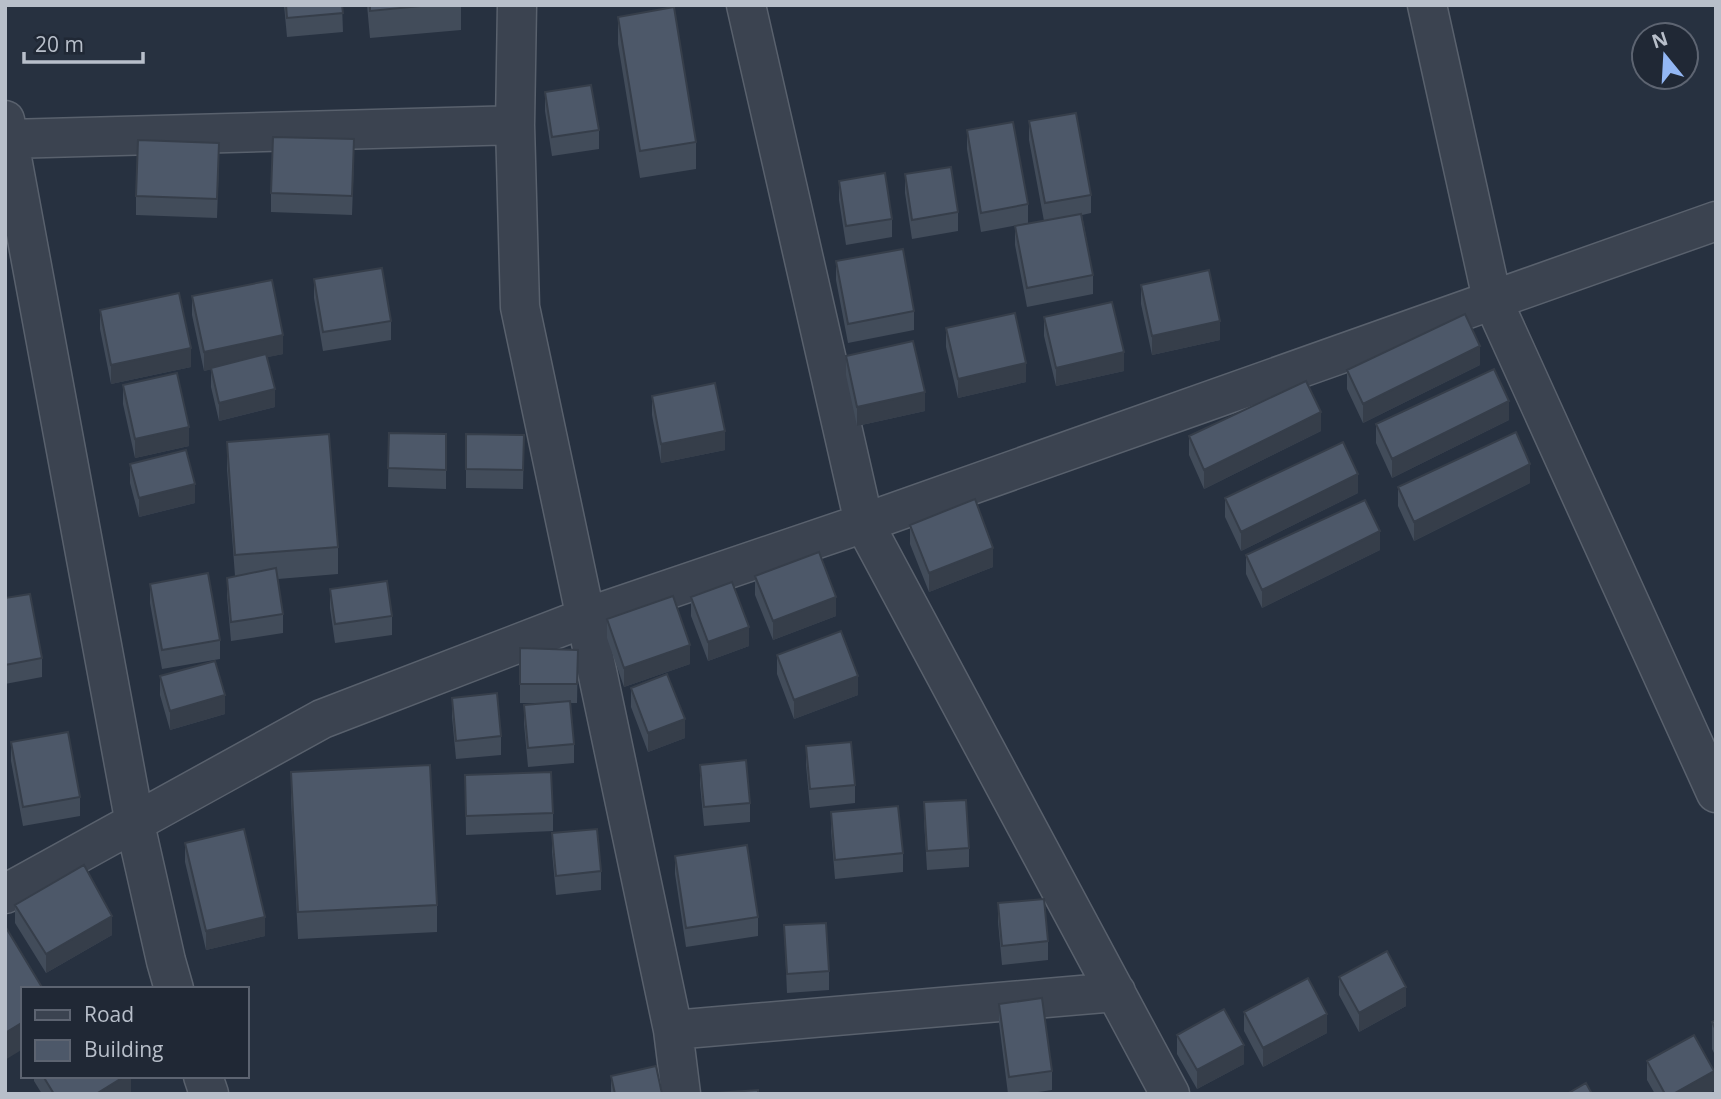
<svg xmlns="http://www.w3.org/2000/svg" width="1721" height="1099" font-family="'Open Sans',sans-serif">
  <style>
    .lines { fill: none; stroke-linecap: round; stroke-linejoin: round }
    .minor-casing { stroke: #59616d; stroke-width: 41 }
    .minor { stroke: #3b4350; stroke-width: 38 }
    .wall { fill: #424c5a }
    .shaded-wall { fill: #363e4a }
    .building { fill: #4d5869; stroke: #363e4a; stroke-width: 2 }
  </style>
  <rect width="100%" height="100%" fill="#273140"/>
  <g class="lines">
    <g class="minor-casing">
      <path id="minor" d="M517 5 515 125 520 307 673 1030 681 1094
        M746 5 864 523 1170 1094
        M1427 5 1492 299 1716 793
        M5 120 135 824 166 961 174 989
        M9 139 515 125
        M5 894 322 719 587 617 864 523 1716 221
        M673 1030 1116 992
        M203 1076 209 1094"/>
    </g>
    <use href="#minor" class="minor"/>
  </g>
  <path class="wall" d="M284 5H342L343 32 287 37Z
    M367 5H461V30L370 38Z
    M618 17 696 142V169L640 178 618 44Z
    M545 92 599 130V149L552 156 545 111Z
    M1029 121 1091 195V213L1082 215 1093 275V294L1027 307 1015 245V226L1044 221 1029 140Z
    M967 130 1028 204V223L981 232 967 149Z
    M354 158 352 215 271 212V193Z
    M219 161 217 218 136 215V196Z
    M905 174 958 212V231L912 239 905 193Z
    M839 181 892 219V237L846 245 839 200Z
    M836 261 914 311V330L848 343 836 280Z
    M314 279 391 321V340L323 351 314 298Z
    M1141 285 1220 340 1152 355 1141 304Z
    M192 296 283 354 267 357 275 407 219 421 211 387V369L204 371 192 315Z
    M100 310 191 367 111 384 100 329Z
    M1044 317 1124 371 1056 386 1044 336Z
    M946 328 1026 382 958 398 946 347Z
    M846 356 925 411 857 426 846 375Z
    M1480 365 1363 423 1347 389V370Z
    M123 385 189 446 135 458 123 404Z
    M652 396 725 450 661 463 652 415Z
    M1509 420 1392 478 1376 443V424Z
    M1321 431 1204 489 1189 455V436Z
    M389 433 446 434V489L388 487Z
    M466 434 524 435 523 489 466 488Z
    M227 442 338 547V574L278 579 283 614V633L231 641 227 596V578L235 576 227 469Z
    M130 464 195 503 139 517 130 483Z
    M1530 483 1414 541 1398 506V487Z
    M1358 493 1241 551 1225 517V498Z
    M910 525 993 567 929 592 910 544Z
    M1380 550 1262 608 1246 574V555Z
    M755 576 836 616 773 640 755 595Z
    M150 584 220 640V659L162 669 150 603Z
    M330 589 392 616V635L335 643 330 608Z
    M691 597 749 646 708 661 691 616Z
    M5 598 42 658V677L5 684Z
    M607 619 690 664 624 687 607 638Z
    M520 648 578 650 577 703H570L574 744V763L528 767 524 724V705L546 703H520Z
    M777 655 858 695 794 719 777 674Z
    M160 676 225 714 170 730 160 695Z
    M631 688 685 738 648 752 631 707Z
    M452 698 501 736V755L456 759 452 717Z
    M11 742 80 797V816L23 826 11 761Z
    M806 746 855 785V803L810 808 806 765Z
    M700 765 750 803V822L704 826 700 784Z
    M291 772 437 905V932L298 939 291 799Z
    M465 775 553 813V831L466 835Z
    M924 802 969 848V867L927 870 924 821Z
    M831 812 903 853V872L835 879 831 831Z
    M552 833 601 871V890L556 895 552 852Z
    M185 843 265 936 206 950 185 862Z
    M675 856 758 917V936L686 947 675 874Z
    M998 903 1048 941V960L1002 965 998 922Z
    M15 905 112 935 46 973 15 923Z
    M784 925 829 971V990L787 993Z
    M1339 977 1406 1006 1359 1032 1339 995Z
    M999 1004 1052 1071V1090L1025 1094H1008L999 1023Z
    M1244 1012 1327 1033 1263 1067 1244 1031Z
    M1716 1020V1057L1712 1049V1022Z
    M1177 1035 1244 1064 1197 1089 1177 1054Z
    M1647 1061 1714 1090 1708 1094H1655L1647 1080Z
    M34 1076H131V1092L128 1094H42L34 1081Z
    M611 1076 662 1094H611Z"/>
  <path class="shaded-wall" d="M1220 321V340L1152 355V336Z
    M283 335V354L204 371V352Z
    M1480 346V365L1363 423V404Z
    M191 348V367L111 384V365Z
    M1124 352V371L1056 386V368Z
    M1026 363V382L958 398V379Z
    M275 389V407L219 421V403Z
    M925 392V411L857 426V407Z
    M1509 401V420L1392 478V459Z
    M1321 412V431L1204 489V470Z
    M189 427V446L135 458V439Z
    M725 431V450L661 463V444Z
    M1530 464V483L1414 541V522Z
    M1358 474V493L1241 551V532Z
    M195 484V503L139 517V498Z
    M1380 531V550L1262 608V590Z
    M993 548V567L929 592V573Z
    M836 597V616L773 640V621Z
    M749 627V646L708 661V642Z
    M690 645V664L624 687V668Z
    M858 676V695L794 719V700Z
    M225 695V714L170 730V711Z
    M685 719V738L648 752V733Z
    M112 916V935L46 973V954Z
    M265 917V936L206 950V931Z
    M1406 987V1006L1359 1032V1013Z
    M1327 1014V1033L1263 1067V1048Z
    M23 1022V1049L5 1060V1033Z
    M1244 1045V1064L1197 1089V1070Z
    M1714 1071V1090L1708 1094H1673Z
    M125 1076H131V1092L128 1094H96Z"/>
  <path class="building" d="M286 5H342L343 13 287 18Z
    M370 5H431L370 11Z
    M674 7 696 142 640 151 618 17Z
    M591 85 599 130 552 137 545 92Z
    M1076 113 1091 195 1045 203 1029 121Z
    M1013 122 1028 204 981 213 967 130Z
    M273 137 354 139 352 196 271 193Z
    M138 140 219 143 217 199 136 196Z
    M951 167 958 212 912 220 905 174Z
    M885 173 892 219 846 226 839 181Z
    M1081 214 1093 275 1027 288 1015 226Z
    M903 249 914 311 848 324 836 261Z
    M382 268 391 321 323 332 314 279Z
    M1209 270 1220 321 1152 336 1141 285Z
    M272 280 283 335 204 352 192 296Z
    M179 293 191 348 111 365 100 310Z
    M1112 302 1124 352 1056 368 1044 317Z
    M1015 313 1026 363 958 379 946 328Z
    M1465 314 1480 346 1363 404 1347 370Z
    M913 341 925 392 857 407 846 356Z
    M266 354 275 389 219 403 211 368Z
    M1494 369 1509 401 1392 459 1376 424Z
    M177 373 189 427 135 439 123 385Z
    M1306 381 1321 412 1204 470 1189 436Z
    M715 383 725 431 661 444 652 396Z
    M1516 432 1530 464 1414 522 1398 487Z
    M389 433 446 434V470L388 468Z
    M329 434 338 547 235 555 227 442Z
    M466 434 524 435 523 470 466 469Z
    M1343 442 1358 474 1241 532 1225 498Z
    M186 450 195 484 139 498 130 464Z
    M975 499 993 548 929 573 910 525Z
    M1365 500 1380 531 1262 590 1246 555Z
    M819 552 836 597 773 621 755 576Z
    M276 568 283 614 231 622 227 578Z
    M208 573 220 640 162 650 150 584Z
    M387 581 392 616 335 624 330 589Z
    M732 582 749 627 708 642 691 597Z
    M30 594 42 658 5 665V598Z
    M673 596 690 645 624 668 607 619Z
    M841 631 858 676 794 700 777 655Z
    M520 648 578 650 577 684H520Z
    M215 661 225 695 170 711 160 676Z
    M667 674 685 719 648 733 631 688Z
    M497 693 501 736 456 741 452 698Z
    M570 701 574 744 528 748 524 705Z
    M68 732 80 797 23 807 11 742Z
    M851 742 855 785 810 789 806 746Z
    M746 760 750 803 704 807 700 765Z
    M430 765 437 905 298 912 291 772Z
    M551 772 553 813 466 816 465 775Z
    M966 800 969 848 927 851 924 802Z
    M898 806 903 853 835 860 831 812Z
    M244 829 265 917 206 931 185 843Z
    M597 829 601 871 556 876 552 833Z
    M747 845 758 917 686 928 675 856Z
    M84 865 112 916 46 954 15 905Z
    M1044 899 1048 941 1002 946 998 903Z
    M826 923 829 971 787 974 784 925Z
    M5 926 43 989H23V1022L5 1033Z
    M1387 951 1406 987 1359 1013 1339 977Z
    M1308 978 1327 1014 1263 1048 1244 1012Z
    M1042 998 1052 1071 1009 1077 999 1004Z
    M1224 1009 1244 1045 1197 1070 1177 1035Z
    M1716 1020V1030L1712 1022Z
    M1694 1035 1714 1071 1673 1094H1665L1647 1061Z
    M656 1066 662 1094H615L611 1076Z
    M43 1076H125L96 1094H54Z
    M1586 1083 1592 1094H1567Z
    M758 1090V1094H717V1093Z"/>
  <rect width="1721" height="1099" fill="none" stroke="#b8bfca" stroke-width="14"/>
  <rect x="21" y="987" width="228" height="91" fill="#202835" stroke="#5d6471" stroke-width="2"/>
  <rect x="35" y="1010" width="35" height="10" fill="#3b4350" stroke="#5d6471" stroke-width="2"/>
  <text x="84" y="1022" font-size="21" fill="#b8bfca">Road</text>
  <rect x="35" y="1040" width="35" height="21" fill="#4d5869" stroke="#5d6471" stroke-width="2"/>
  <text x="84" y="1057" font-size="21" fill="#b8bfca">Building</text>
  <g transform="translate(1665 56) rotate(342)"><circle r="33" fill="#202835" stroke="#5d6471" stroke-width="2"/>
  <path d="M0-5L12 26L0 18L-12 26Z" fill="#93b7f4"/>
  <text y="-10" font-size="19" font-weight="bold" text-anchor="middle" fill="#b8bfca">N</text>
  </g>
  <path d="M24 52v10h119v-10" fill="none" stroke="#b8bfca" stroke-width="3.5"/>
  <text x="35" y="52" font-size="21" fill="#b8bfca" stroke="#202835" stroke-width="5" paint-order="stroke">20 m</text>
</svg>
